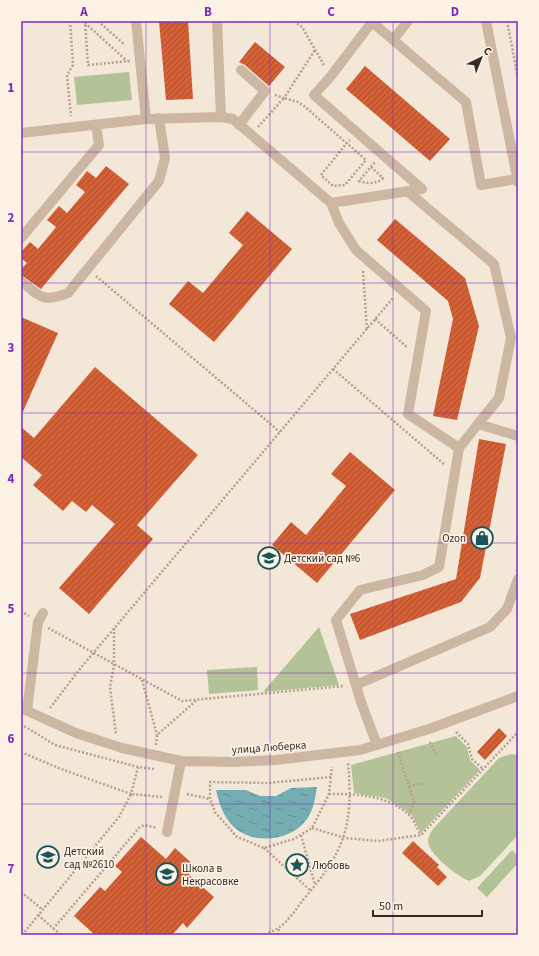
<svg xmlns="http://www.w3.org/2000/svg" width="539" height="956" font-family="'Source Sans 3',sans-serif">
  <style>
    .park { fill: #b3c397 }
    .water { fill: url(#water-ripples) }
    .building { fill: url(#building-hatch) }
    .lines { fill: none; stroke-linecap: round; stroke-linejoin: round }
    .path { stroke: #b8a08d; stroke-width: 2.5; stroke-dasharray: 2 2; stroke-linecap: butt }
    .minor { stroke: #ccb7a3; stroke-width: 10 }
    .grid { fill: none; stroke: #7b2cbf; stroke-width: 1; stroke-opacity: 0.55 }
    .labels { text-anchor: middle; stroke-width: 3.5; stroke-linejoin: round; paint-order: stroke }
    .poi-label { font-size: 11px; fill: #362b26; stroke: #fbf1e4; text-anchor: start }
    .street-label { font-size: 11px; fill: #362b26; stroke: #fbf1e4 }
    .neatline { fill: none; stroke: #7b2cbf; stroke-width: 1.5 }
    .grid-label { font-size: 13px; text-anchor: middle; font-weight: bold; fill: #7b2cbf }
  </style>
  <defs>
    <pattern id="water-ripples" width="26" height="14" patternUnits="userSpaceOnUse"><rect width="26" height="14" fill="#74aeb2"/><path d="M2 4q2-2 4 0t4 0M15 11q2-2 4 0t4 0" fill="none" stroke="#608e91"/></pattern>
    <pattern id="building-hatch" width="6" height="6" patternUnits="userSpaceOnUse"><rect width="6" height="6" fill="#d06139"/><path d="M-1 1l2-2M0 6l6-6M5 7l2-2" fill="none" stroke="#aa5030"/></pattern>
  </defs>
  <rect width="100%" height="100%" fill="#f3e7d8"/>
  <path class="park" d="M129 72 132 100 77 105 74 77Z
    M319 627 339 685 263 692Z
    M257 667 258 690 209 694 207 670Z
    M456 736 467 747 470 760 480 770 421 833 411 814 386 798 354 793 351 765Z
    M511 754 518 755V835L480 876 469 881C457 876 428 854 428 841 428 837 431 832 433 829L499 758Z
    M512 850 518 856V863L487 897 477 888Z"/>
  <path class="water" d="M317 787C315 798 314 809 307 819 291 842 250 846 231 824 222 813 219 803 216 790H246L260 796H276L291 788Z"/>
  <path class="building" d="M159 21H188L193 99 166 100Z
    M255 42 285 67 269 86 245 65 239 62Z
    M365 66 450 139 430 161 346 89Z
    M106 166 129 184 41 289 21 275V269L27 263 21 258V252L30 242 38 249 56 227 47 220 59 206 67 213 85 192 76 185 87 171 96 178Z
    M247 211 292 249 214 342 169 304 188 281 203 293 243 245 229 233Z
    M395 219 465 278 479 326 457 420 433 416 453 319 448 301 377 240Z
    M21 317 58 333 21 416Z
    M95 367 198 455 137 525 153 539 89 614 59 588 115 524 92 505 86 512 72 501 63 511 33 485 42 475 21 457V427L34 438Z
    M479 439 506 444 480 578 461 602 360 640 350 614 456 579Z
    M350 452 395 490 317 583 272 545 291 522 306 535 346 486 331 474Z
    M499 728 507 736 485 760 477 752Z
    M141 837 166 859 175 848 196 867 189 875 214 897 187 928 183 923 172 935H95L74 916 100 887 105 891 122 872 115 866Z
    M413 841 439 865 437 867 447 877 438 886 402 853Z"/>
  <g class="lines">
    <path class="path" d="M70 21 73 65 67 75 71 116
      M85 21 88 65 130 61
      M98 21 125 45
      M294 21 302 27 324 65
      M507 21 518 78
      M85 23 127 61
      M275 95 284 98 315 50
      M258 127 284 98 298 102 304 106 366 160 345 185 333 186 321 175 346 144 350 140
      M371 167 383 178C377 184 368 184 359 181L375 162
      M363 271 367 330
      M96 276 280 432
      M375 319 408 348
      M333 369 445 465
      M21 611 29 616
      M48 628 182 701 344 686
      M114 628V665L110 687 116 734
      M142 680 157 735
      M50 708 79 670 393 298
      M21 724 55 745 138 767 154 769
      M456 732 468 744 472 759 483 769
      M430 742 437 756
      M156 745 157 735 197 700
      M21 752 61 769 131 794 138 767
      M398 752 414 802 409 814
      M331 777 268 783 210 782V799L215 812 237 837 264 848 294 839 312 828 329 794 332 767
      M409 786 424 783
      M187 794 210 799
      M329 794C357 794 387 795 408 814 414 819 417 829 421 835
      M312 828 345 838 378 841 421 835 518 732
      M301 835 315 885
      M264 848 311 891
      M21 892 42 909
      M38 915 61 935
      M53 929 139 828 144 825 157 828
      M22 935 119 817 131 794 163 797
      M265 935C269 932 274 931 278 928 288 922 296 909 303 900 344 852 354 827 348 763
      M278 935 279 928"/>
    <path class="minor" d="M136 21 146 119
      M217 21 221 117
      M370 21 372 22 331 76 314 95 422 189 331 203 339 223 356 250 426 311 408 414 459 448 478 424 518 436
      M486 21 518 182
      M372 22 466 102 481 185 517 179
      M393 40 408 21
      M239 125 265 91 241 70
      M21 133 146 119 221 117 233 119 331 203
      M407 191 494 264 511 338 499 398 478 424
      M21 238 99 145 96 125
      M21 281C41 297 42 303 68 293L159 181 165 158 159 118
      M356 685 490 627 507 609 518 579
      M21 708 76 733 122 748 181 761 233 762 276 760 360 750 429 729 518 696
      M27 711 38 622 43 613
      M377 745 361 702 336 620 360 590 423 575 439 567 459 448
      M167 832 181 761"/>
  </g>
  <path class="grid" d="M146 21V935M270 21V935M393 21V935M21 152H518M21 283H518M21 413H518M21 543H518M21 673H518M21 804H518"/>
  <defs>
    <g id="shop-ring" transform="scale(1.15)"><circle r="9.5" fill="#fbf1e4" stroke="#18555b" stroke-width="1.5"/><path d="M-5-2.5h2.3a2.7 3.5 0 0 1 5.4 0H5L5.5 6h-11ZM-1.5-2.5h3a1.5 2.3 0 0 0-3 0Z" fill="#18555b"/></g>
    <g id="school-ring" transform="scale(1.15)"><circle r="9.5" fill="#fbf1e4" stroke="#18555b" stroke-width="1.5"/><path d="M0-5L7-2L0 1L-7-2ZM-4 1L0 2.5L4 1V4Q0 6-4 4Z" fill="#18555b"/></g>
    <g id="sight-ring" transform="scale(1.15)"><circle r="9.5" fill="#fbf1e4" stroke="#18555b" stroke-width="1.5"/><path d="M0-6L1.8-2.2L6-1.7L2.9 1.2L3.7 5.4L0 3.3L-3.7 5.4L-2.9 1.2L-6-1.7L-1.8-2.2Z" fill="#18555b"/></g>
  </defs>
  <g fill-rule="evenodd">
    <use href="#shop-ring" x="482" y="538"/>
    <use href="#school-ring" x="269" y="558"/>
    <use href="#school-ring" x="48" y="857"/>
    <use href="#sight-ring" x="297" y="865"/>
    <use href="#school-ring" x="167" y="874"/>
  </g>
  <g class="labels">
    <g class="poi-label">
      <text x="466" y="542" text-anchor="end">Ozon</text>
      <text x="284" y="562">Детский сад №6</text>
      <text x="64" y="855">Детский<tspan x="64" dy="13">сад №2610</tspan></text>
      <text x="312" y="869">Любовь</text>
      <text x="182" y="872">Школа в<tspan x="182" dy="13">Некрасовке</tspan></text>
    </g>
    <g class="street-label">
      <text transform="translate(269 747) rotate(-4)" y="4">улица Люберка</text>
    </g>
  </g>
  <rect width="539" height="956" fill="none" stroke="#fbf1e4" stroke-width="44"/>
  <g transform="translate(481 58) rotate(43)" stroke="#fbf1e4" stroke-width="3" paint-order="stroke">
  <path d="M0-3L7 15L0 10L-7 15Z" fill="#362b26"/>
  <text y="-6" font-size="11" font-weight="bold" text-anchor="middle" fill="#362b26">С</text>
  </g>
  <path d="M373 910v6h109v-6" fill="none" stroke="#362b26" stroke-width="2"/>
  <text x="379" y="910" font-size="12" fill="#362b26" stroke="#fbf1e4" stroke-width="3" paint-order="stroke">50 m</text>
  <rect x="22" y="22" width="495" height="912" class="neatline"/>
  <g class="grid-label">
    <text x="84" y="16">A</text>
    <text x="208" y="16">B</text>
    <text x="331" y="16">C</text>
    <text x="455" y="16">D</text>
    <text x="11" y="92">1</text>
    <text x="11" y="222">2</text>
    <text x="11" y="352">3</text>
    <text x="11" y="483">4</text>
    <text x="11" y="613">5</text>
    <text x="11" y="743">6</text>
    <text x="11" y="873">7</text>
  </g>
</svg>
